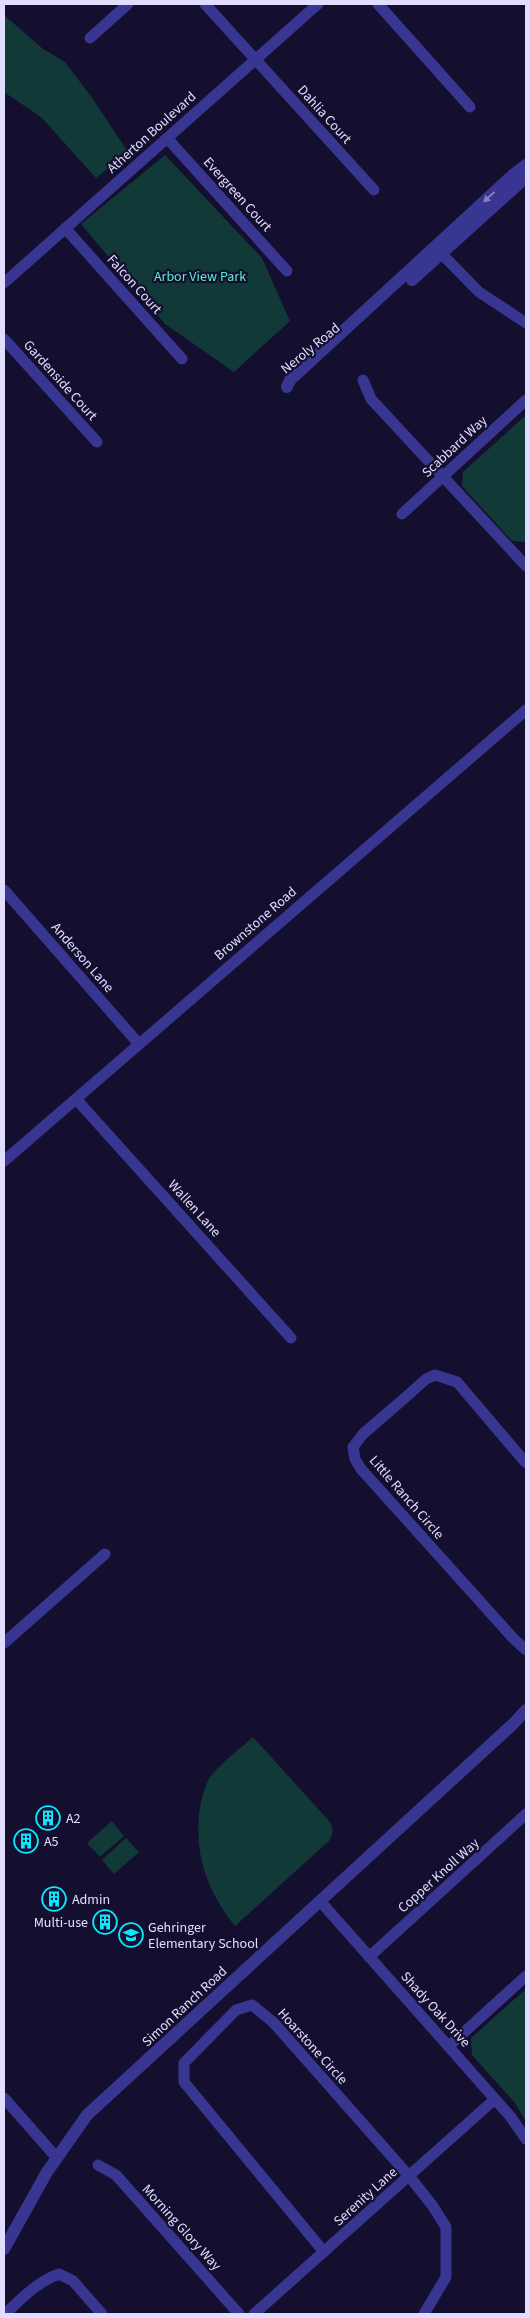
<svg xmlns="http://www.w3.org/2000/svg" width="530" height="2318" font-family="'Source Sans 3',sans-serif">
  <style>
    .green { fill: #113938 }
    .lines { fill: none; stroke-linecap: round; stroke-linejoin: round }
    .minor { stroke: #393692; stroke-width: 11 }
    .tertiary { stroke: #393692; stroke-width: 12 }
    .oneway { fill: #8481c3 }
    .labels { text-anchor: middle; stroke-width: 4.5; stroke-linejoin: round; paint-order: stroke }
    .street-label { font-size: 14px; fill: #e0ddff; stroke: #140f2f }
    .park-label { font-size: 14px; fill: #5becc7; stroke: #140f2f }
    .poi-label { font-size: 14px; fill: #e0ddff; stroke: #140f2f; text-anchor: start }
  </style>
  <rect width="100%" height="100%" fill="#140f2f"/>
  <path class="green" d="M4 15 43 49 65 62 93 99 128 152 96 178 41 117 4 92Z
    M165 155 262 258 290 321 234 372 165 324 81 224Z
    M526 415V542L512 541 462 486 463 472Z
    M253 1737 330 1822C334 1830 333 1834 329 1841L235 1926C209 1893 195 1859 199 1816 200 1804 203 1790 209 1779 215 1768 242 1747 253 1737Z
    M112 1821 124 1836 100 1857 87 1843Z
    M126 1838 139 1852 114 1874 102 1860Z
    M526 1989V2121L514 2102 472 2055 471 2038Z"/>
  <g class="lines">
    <path class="minor" d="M205 4 374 190
      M378 4 470 107
      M90 38 128 4
      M167 138 287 271
      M65 228 182 359
      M436 248 479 292 526 323
      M4 283 318 4
      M4 339 97 442
      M363 380 371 399 526 566
      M402 514 526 400
      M4 890 139 1044
      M76 1099 291 1338
      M4 1161 526 710
      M526 1463 457 1382 435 1375 426 1379 407 1396 363 1434 353 1447 355 1459 361 1469 513 1638 526 1650
      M4 1643 105 1554
      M320 1901 510 2116 526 2139
      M369 1957 526 1814
      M449 2046 526 1976
      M4 2098 56 2157
      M98 2165 116 2175 239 2314
      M324 2252 184 2082V2063L236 2010 252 2005 273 2022 409 2176 432 2205 446 2227V2277L424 2314
      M5 2314C22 2298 37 2282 59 2274L73 2281 102 2314
      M254 2314 495 2099"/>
    <path class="tertiary" d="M412 280 523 180 526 174
      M287 387 290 380 514 174 526 165
      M4 2249 47 2172 87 2115 513 1724 526 1710"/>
  </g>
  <defs><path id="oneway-solid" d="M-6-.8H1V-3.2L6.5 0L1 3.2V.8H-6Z" transform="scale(1.25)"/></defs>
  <use class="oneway" href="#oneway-solid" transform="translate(489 197) rotate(137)"/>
  <defs>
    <g id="building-ring" transform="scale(1.25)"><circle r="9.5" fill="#140f2f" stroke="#09e8ff" stroke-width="1.5"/><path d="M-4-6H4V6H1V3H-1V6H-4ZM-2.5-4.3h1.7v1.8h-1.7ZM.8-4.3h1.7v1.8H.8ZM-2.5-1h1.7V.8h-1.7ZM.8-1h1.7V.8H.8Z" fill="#09e8ff"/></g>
    <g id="school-ring" transform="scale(1.25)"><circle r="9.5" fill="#140f2f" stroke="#09e8ff" stroke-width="1.5"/><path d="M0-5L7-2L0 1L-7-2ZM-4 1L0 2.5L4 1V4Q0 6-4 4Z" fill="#09e8ff"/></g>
  </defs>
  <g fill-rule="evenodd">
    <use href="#building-ring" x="48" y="1818"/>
    <use href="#building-ring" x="26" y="1841"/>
    <use href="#building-ring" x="54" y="1899"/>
    <use href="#building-ring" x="105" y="1922"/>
    <use href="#school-ring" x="131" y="1935"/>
  </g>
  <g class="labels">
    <g class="street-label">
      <text transform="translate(325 114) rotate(48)" y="5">Dahlia Court</text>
      <text transform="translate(151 132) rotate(-42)" y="5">Atherton Boulevard</text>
      <text transform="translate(238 194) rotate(48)" y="5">Evergreen Court</text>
      <text transform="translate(135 284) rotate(48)" y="5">Falcon Court</text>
      <text transform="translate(310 348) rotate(-39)" y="5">Neroly Road</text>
      <text transform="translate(61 380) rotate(48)" y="5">Gardenside Court</text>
      <text transform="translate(454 446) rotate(-43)" y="5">Scabbard Way</text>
      <text transform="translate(255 923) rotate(-41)" y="5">Brownstone Road</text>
      <text transform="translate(83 957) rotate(49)" y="5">Anderson Lane</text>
      <text transform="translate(195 1208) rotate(48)" y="5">Wallen Lane</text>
      <text transform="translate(407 1497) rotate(49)" y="5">Little Ranch Circle</text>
      <text transform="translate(438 1875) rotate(-42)" y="5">Copper Knoll Way</text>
      <text transform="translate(184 2006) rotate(-43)" y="5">Simon Ranch Road</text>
      <text transform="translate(436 2009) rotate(48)" y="5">Shady Oak Drive</text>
      <text transform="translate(313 2046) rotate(48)" y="5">Hoarstone Circle</text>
      <text transform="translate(365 2196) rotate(-42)" y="5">Serenity Lane</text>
      <text transform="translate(182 2227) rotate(48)" y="5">Morning Glory Way</text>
    </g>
    <g class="park-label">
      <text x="200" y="281">Arbor View Park</text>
    </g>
    <g class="poi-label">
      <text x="66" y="1823">A2</text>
      <text x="44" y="1846">A5</text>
      <text x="72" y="1904">Admin</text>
      <text x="88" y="1927" text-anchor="end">Multi-use</text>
      <text x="148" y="1932">Gehringer<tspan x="148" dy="16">Elementary School</tspan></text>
    </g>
  </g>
  <rect width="530" height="2318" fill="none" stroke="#e0ddff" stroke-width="10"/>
</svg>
